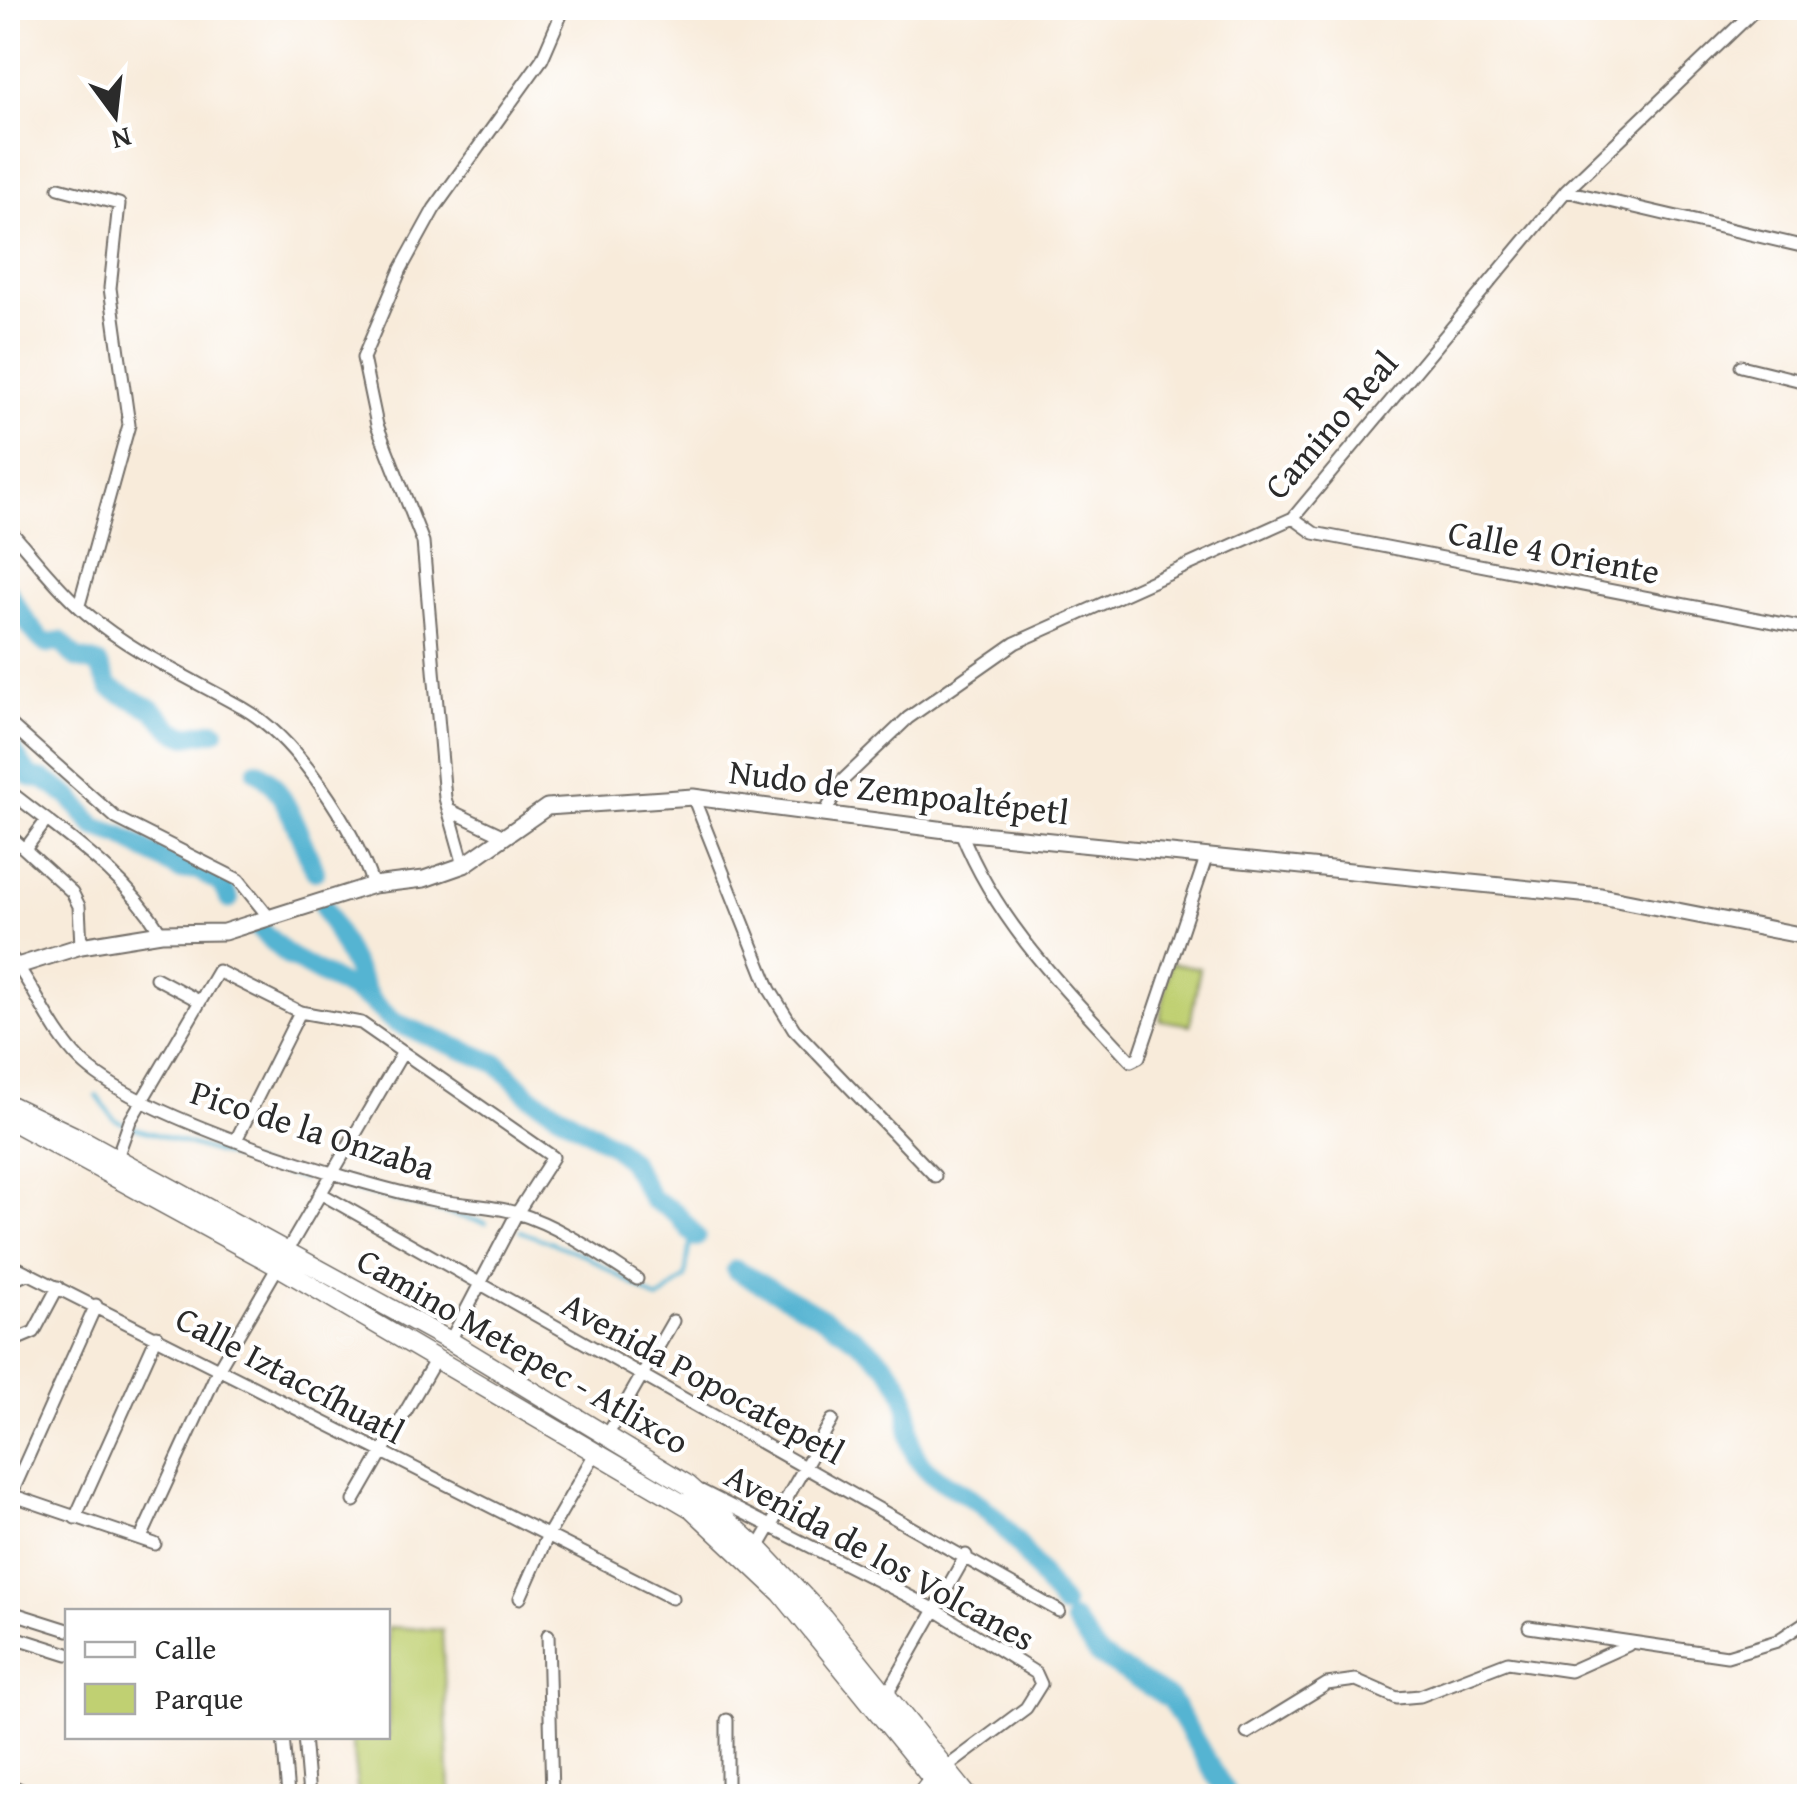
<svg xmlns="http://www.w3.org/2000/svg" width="1817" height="1804" font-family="'Gentium Book Plus',serif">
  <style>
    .green { fill: #c0d072; stroke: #767e4e; stroke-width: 2.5 }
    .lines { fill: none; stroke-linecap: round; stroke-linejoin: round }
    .stream { stroke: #54b4d2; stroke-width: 4 }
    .river { stroke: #54b4d2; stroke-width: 20 }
    .minor-casing { stroke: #736e68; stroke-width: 15 }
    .tertiary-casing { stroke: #736e68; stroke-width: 19 }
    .secondary-casing { stroke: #736e68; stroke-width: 21 }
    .minor { stroke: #fff; stroke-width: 11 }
    .tertiary { stroke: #fff; stroke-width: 15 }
    .secondary { stroke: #fff; stroke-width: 18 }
    .labels { text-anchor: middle; stroke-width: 8; stroke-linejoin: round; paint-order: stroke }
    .street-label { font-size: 35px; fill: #2b2b2b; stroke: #fff }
  </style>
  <rect width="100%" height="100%" fill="#fff"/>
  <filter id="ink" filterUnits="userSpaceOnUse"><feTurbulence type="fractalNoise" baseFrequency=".01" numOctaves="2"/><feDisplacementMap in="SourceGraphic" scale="20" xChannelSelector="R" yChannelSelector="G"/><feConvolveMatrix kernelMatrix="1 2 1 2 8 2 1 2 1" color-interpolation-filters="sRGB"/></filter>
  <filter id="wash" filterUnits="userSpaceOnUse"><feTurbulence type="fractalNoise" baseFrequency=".0048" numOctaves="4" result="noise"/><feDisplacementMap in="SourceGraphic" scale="40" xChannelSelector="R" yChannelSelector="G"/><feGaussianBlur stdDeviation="2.25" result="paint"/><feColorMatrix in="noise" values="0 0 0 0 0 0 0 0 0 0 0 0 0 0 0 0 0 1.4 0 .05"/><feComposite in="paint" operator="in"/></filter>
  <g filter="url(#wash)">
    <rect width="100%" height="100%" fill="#f8ebda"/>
    <path class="green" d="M1170 963 1200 968 1190 1025 1160 1020Z
      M388 1627 442 1630 450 1793 358 1794 351 1737 388 1736Z"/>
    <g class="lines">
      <path class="stream" d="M97 1096 114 1119 125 1124
        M132 1127 302 1179
        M338 1186 486 1223
        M520 1231 584 1255 658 1300 685 1278 689 1247 696 1237"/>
      <path class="river" d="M8 591C15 605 36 638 47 644L60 641 76 658 98 664 110 688 152 709 174 731 187 736 215 731
        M8 744 30 777 45 780 71 798 95 827 122 836 180 870 197 869 221 884 229 899
        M257 771C285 786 301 841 315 871
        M324 907 371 1001 394 1022 498 1064 530 1096 614 1146 630 1161 652 1199 675 1212 696 1237
        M258 928 289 956 371 1001
        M736 1270C783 1297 879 1339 902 1388 915 1414 901 1444 924 1467 939 1483 964 1491 981 1505 1016 1535 1036 1570 1063 1606
        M1074 1621 1098 1655 1170 1699 1228 1796"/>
    </g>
  </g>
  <g filter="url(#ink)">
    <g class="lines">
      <g class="minor-casing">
        <path id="minor" d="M59 188 119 204 110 288 129 425 79 605
          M1566 191 1810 248
          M1741 366 1810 383
          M1293 518 1314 533 1810 629
          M8 528C33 556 57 588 86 613 133 653 190 678 243 708 298 739 353 827 373 885
          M8 722 116 818 239 880 268 916
          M8 790C63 834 124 872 161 933
          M693 797 770 990 794 1029 935 1176
          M449 810 502 835
          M825 813 842 781 908 718 1015 643 1293 518 1566 191 1757 8
          M961 832C997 923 1065 990 1131 1061L1139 1057 1206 858
          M8 834 72 892 79 906 81 946
          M26 848 46 821
          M464 865 445 798 423 542 377 425 363 358 401 269 434 209 542 59 564 8
          M8 953C35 986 49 1029 80 1060 136 1117 352 1183 434 1200 461 1205 491 1205 517 1213 560 1226 600 1255 637 1279
          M156 978 199 1001
          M236 1140 300 1012
          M116 1160 130 1121 218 971 300 1012 361 1023 553 1157 517 1213 450 1341
          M320 1193 1059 1611
          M8 1263 672 1598
          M8 1282 29 1273
          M8 1343 34 1332 58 1287
          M608 1434 673 1321
          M701 1491 934 1609 1036 1673 1041 1684 1026 1708 947 1767
          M8 1494 155 1544
          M11 1495 96 1305
          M354 1501 437 1357
          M75 1518 157 1336
          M141 1538 220 1366 403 1052
          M758 1548 832 1420
          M520 1598 547 1537 597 1450
          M8 1611 68 1630
          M1529 1627 1727 1656 1777 1641 1810 1619
          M8 1635 68 1654
          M548 1635 552 1796
          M885 1698 966 1555
          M1247 1733 1327 1684 1356 1680 1397 1698 1420 1696 1508 1662 1570 1671 1628 1645
          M283 1736 288 1796
          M304 1736 309 1796
          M8 1784 35 1796
          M727 1796V1720
          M916 1796 931 1777"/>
      </g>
      <g class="tertiary-casing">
        <path id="tertiary" d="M8 969 81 946 161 933 224 932 373 885 424 879 464 865 547 807 693 797 961 832 1601 896 1810 937"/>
      </g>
      <g class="secondary-casing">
        <path id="secondary" d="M8 1104 87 1142 450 1341 688 1485 758 1548 823 1617 968 1796
          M8 1119 279 1267 692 1509 781 1593 946 1796"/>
      </g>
      <use href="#minor" class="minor"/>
      <use href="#tertiary" class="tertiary"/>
      <use href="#secondary" class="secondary"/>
    </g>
  </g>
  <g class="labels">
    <g class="street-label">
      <text transform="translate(1331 425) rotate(-49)" y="12">Camino Real</text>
      <text transform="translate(1554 552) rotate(11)" y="12">Calle 4 Oriente</text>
      <text transform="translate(899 792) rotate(7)" y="12">Nudo de Zempoaltépetl</text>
      <text transform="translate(313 1130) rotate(18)" y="12">Pico de la Onzaba</text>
      <text transform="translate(523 1351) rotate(30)" y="12">Camino Metepec - Atlixco</text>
      <text transform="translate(290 1375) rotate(28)" y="12">Calle Iztaccíhuatl</text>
      <text transform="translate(703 1378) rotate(29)" y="12">Avenida Popocatepetl</text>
      <text transform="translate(880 1557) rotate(29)" y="12">Avenida de los Volcanes</text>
    </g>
  </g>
  <rect width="1817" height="1804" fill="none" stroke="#fff" stroke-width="40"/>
  <rect x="65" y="1609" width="325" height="130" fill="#ffffff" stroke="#aaaaaa" stroke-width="2.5"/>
  <rect x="85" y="1642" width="50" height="15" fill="#ffffff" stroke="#aaaaaa" stroke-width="2.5"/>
  <text x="155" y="1659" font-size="30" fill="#2b2b2b">Calle</text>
  <rect x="85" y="1684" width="50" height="30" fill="#c0d072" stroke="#aaaaaa" stroke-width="2.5"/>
  <text x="155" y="1709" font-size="30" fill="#2b2b2b">Parque</text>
  <g transform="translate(115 115) rotate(165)" stroke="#ffffff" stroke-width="8" paint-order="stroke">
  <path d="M0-8L18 38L0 25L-18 38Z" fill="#2b2b2b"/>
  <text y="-15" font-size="28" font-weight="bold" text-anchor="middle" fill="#2b2b2b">N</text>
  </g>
</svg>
